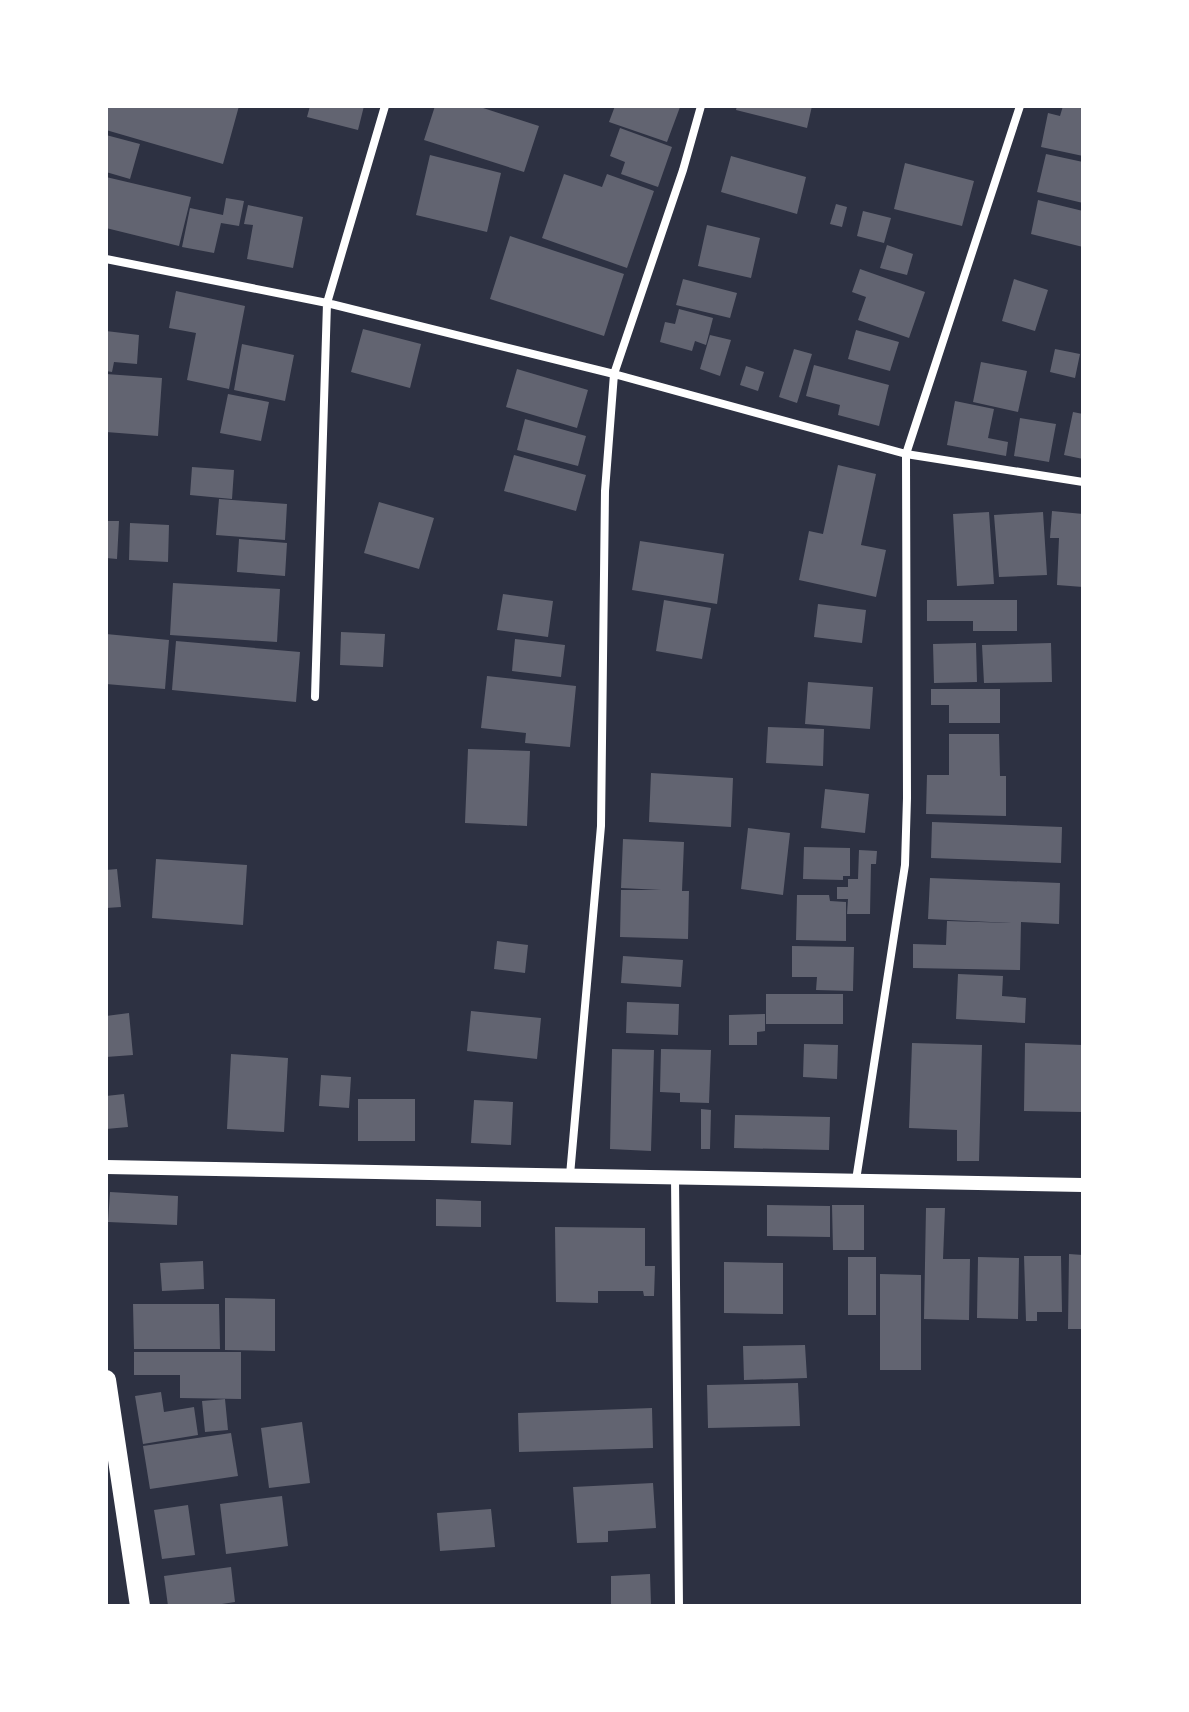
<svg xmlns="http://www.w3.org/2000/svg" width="1189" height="1712" font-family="Signika,sans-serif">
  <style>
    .building { fill: #626471 }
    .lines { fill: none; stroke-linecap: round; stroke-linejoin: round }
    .minor { stroke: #fff; stroke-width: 8 }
    .tertiary { stroke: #fff; stroke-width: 14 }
    .trunk { stroke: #fff; stroke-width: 20 }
  </style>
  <rect width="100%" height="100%" fill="#2d3142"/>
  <path class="building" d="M106 106H239L223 164 106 130Z
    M310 106H364L358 130 307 117Z
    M435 106H477L539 126 524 172 424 140Z
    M615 106H678L680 107 667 142 609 122Z
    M737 106H812L807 128 736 110Z
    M1063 106H1083V156L1041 147 1048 113 1060 116Z
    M620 128 672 147 658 187 621 174 625 162 610 156Z
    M106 135 140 144 130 179 106 172Z
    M1046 154 1083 162V203L1037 192Z
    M430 155 501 173 487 232 416 215Z
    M731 156 806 177 797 214 721 192Z
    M905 163 974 181 962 226 894 209Z
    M564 174 602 187 607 174 654 191 627 268 542 238Z
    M106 177 191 197 179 246 106 228Z
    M226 198 244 201 239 226 221 223 214 253 182 247 190 208 223 215Z
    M1038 200 1083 211V247L1031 234Z
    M836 204 847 207 842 227 830 224Z
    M248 205 303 217 293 268 247 259 253 225 244 224Z
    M863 211 891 218 884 243 857 236Z
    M707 225 760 238 751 278 698 266Z
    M510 236 624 274 604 336 490 299Z
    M887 245 913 254 907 275 880 268Z
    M860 269 925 292 909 338 858 320 866 297 852 292Z
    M683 279 737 293 730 318 676 305Z
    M1014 279 1048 290 1035 331 1002 321Z
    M176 291 245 306 229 389 187 380 196 333 169 328Z
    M679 309 713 318 706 345 695 341 692 351 660 342 665 322 675 324Z
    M363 329 421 344 410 388 351 372Z
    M856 330 899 342 890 371 848 359Z
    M106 331 139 335 137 364 114 362 112 372 106 371Z
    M710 335 731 340 720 376 700 369Z
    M242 344 294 355 285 401 234 390Z
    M794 349 812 354 797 403 779 397Z
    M1055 349 1080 354 1075 378 1050 372Z
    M981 362 1027 371 1018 412 973 402Z
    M814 365 889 385 879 426 838 415 840 405 806 396Z
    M746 366 764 372 758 391 740 385Z
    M517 369 588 390 577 428 506 407Z
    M106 374 162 378 158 436 106 432Z
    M228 394 269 402 261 441 220 433Z
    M955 401 994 409 988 438 1008 442 1006 456 947 445Z
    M1073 412 1083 414V459L1064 455Z
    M1020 418 1056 424 1049 462 1014 456Z
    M525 419 586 436 578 466 517 450Z
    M514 455 586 475 576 511 504 491Z
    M838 465 876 474 861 545 886 550 876 597 799 580 809 531 823 534Z
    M192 467 234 470 232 499 190 495Z
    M219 499 287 504 285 540 216 535Z
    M379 502 434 518 419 569 364 553Z
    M1052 511 1083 514V587L1057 585 1059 538H1050Z
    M989 512 994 584 957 586 953 514Z
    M1043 512 1047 575 999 577 994 515Z
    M106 521H119L117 559 106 558Z
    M130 523 169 525 168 562 129 560Z
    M239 539 287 543 285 576 237 572Z
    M640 541 724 554 717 604 632 590Z
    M173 583 280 589 277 642 170 635Z
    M503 594 553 601 548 637 497 630Z
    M664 600 711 608 702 659 656 651Z
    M927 600H1017V631H973V621H927Z
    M818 604 866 610 862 643 814 637Z
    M341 632 385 634 383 667 340 665Z
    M106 634 169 640 165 689 106 684Z
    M515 639 565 645 561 677 512 671Z
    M176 641 300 652 296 702 172 690Z
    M976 643 977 682 934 683 933 644Z
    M1051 643 1052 682 984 683 982 645Z
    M487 676 576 686 570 747 525 743 526 733 481 728Z
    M808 682 873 687 870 729 805 724Z
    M931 689H1000V723H949V705H931Z
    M768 727 824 729 823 766 766 763Z
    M949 734H999L1000 776H1006V816L926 814 927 775H949Z
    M468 749 530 751 527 826 465 823Z
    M651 773 733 778 731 827 649 822Z
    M825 789 869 794 865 833 821 828Z
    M932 822 1062 827 1061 863 931 858Z
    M748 828 790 833 783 895 741 889Z
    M623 839 684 842 682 891H689L688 939 620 937 621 890H661L621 888Z
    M804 847 850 848V876H843V880L803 879Z
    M859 850 877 851 876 864H871L870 914H847L848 899H837V887H848V879H858Z
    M156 859 247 865 243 925 152 918Z
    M117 869 121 907 106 908V870Z
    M930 878 1060 883 1059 924 1021 922 1020 970 913 968V944L946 945 947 921 1011 923 928 919Z
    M797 895H829L830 901 846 902V941L796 940Z
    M497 941 528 945 525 973 494 969Z
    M792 946 854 947 853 991 816 990 817 977H792Z
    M623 956 683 960 681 987 621 983Z
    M958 974 1003 976 1002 996 1026 998 1025 1023 956 1019Z
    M766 994H843V1024H766Z
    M627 1002 679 1004 678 1035 626 1033Z
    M471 1011 541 1018 537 1059 467 1051Z
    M129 1013 133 1055 106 1057V1016Z
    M765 1014V1031L757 1032V1045H729V1015Z
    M912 1043 982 1045 979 1161H957V1130L909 1128Z
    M1025 1043 1083 1045V1112L1024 1111Z
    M804 1044 838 1045 837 1079 803 1077Z
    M612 1049 654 1050 651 1151 610 1149Z
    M661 1049 711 1050 709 1103 680 1102V1093L660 1092Z
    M231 1054 288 1058 284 1132 227 1129Z
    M321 1075 351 1077 349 1108 319 1106Z
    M124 1094 128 1127 106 1129V1096Z
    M358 1099H415V1141H358Z
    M474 1100 513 1102 511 1145 471 1143Z
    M701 1109 711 1110 710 1149H701Z
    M735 1115 830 1117 829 1150 734 1148Z
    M110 1192 178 1196 177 1225 108 1222Z
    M436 1199 481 1201V1227L436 1226Z
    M767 1205 830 1206V1237L767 1236Z
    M832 1205H864V1250H833Z
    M926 1208H945L943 1259H970L969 1320 924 1319Z
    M555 1227 645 1228V1266H655L654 1296H644L643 1291H598V1303L556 1302Z
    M1069 1254 1083 1255V1329H1068Z
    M1024 1256H1061L1062 1312H1037V1321H1026Z
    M848 1257H876V1315H848Z
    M978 1257 1019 1258 1018 1319 977 1318Z
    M203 1261 204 1289 162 1291 160 1263Z
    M724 1262 783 1263V1314L724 1313Z
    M880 1274 921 1275V1370H880Z
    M225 1298 275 1299V1351L225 1350Z
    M133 1304H219L220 1349H134Z
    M805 1345 807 1378 744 1380 743 1346Z
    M134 1352H241V1399L180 1398V1375H134Z
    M798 1383 800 1426 708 1428 707 1385Z
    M161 1392 164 1412 194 1407 198 1435 143 1444 135 1396Z
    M225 1399 228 1430 205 1432 202 1401Z
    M652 1408 653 1448 519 1452 518 1413Z
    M302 1422 310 1483 269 1488 261 1428Z
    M231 1433 238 1476 150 1489 143 1446Z
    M653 1483 656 1528 608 1531V1542L577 1543 573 1487Z
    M282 1496 288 1546 226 1554 220 1504Z
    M188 1505 195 1555 162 1559 154 1510Z
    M491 1509 495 1547 440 1551 437 1513Z
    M231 1567 235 1602 209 1606H168L164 1576Z
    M650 1574 651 1604H611V1576Z"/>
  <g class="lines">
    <path class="minor" d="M106 259 327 303 614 374 906 454 1083 482
      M315 697 327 303 385 106
      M570 1175 601 826 605 491 614 374 683 170 701 106
      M675 1177 679 1606
      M856 1180 905 865 907 798 906 454 1020 106"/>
    <path class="tertiary" d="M106 1167 1083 1185"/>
    <path class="trunk" d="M106 1380 140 1606"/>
  </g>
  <rect width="1189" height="1712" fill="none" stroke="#ffffff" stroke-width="216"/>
</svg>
